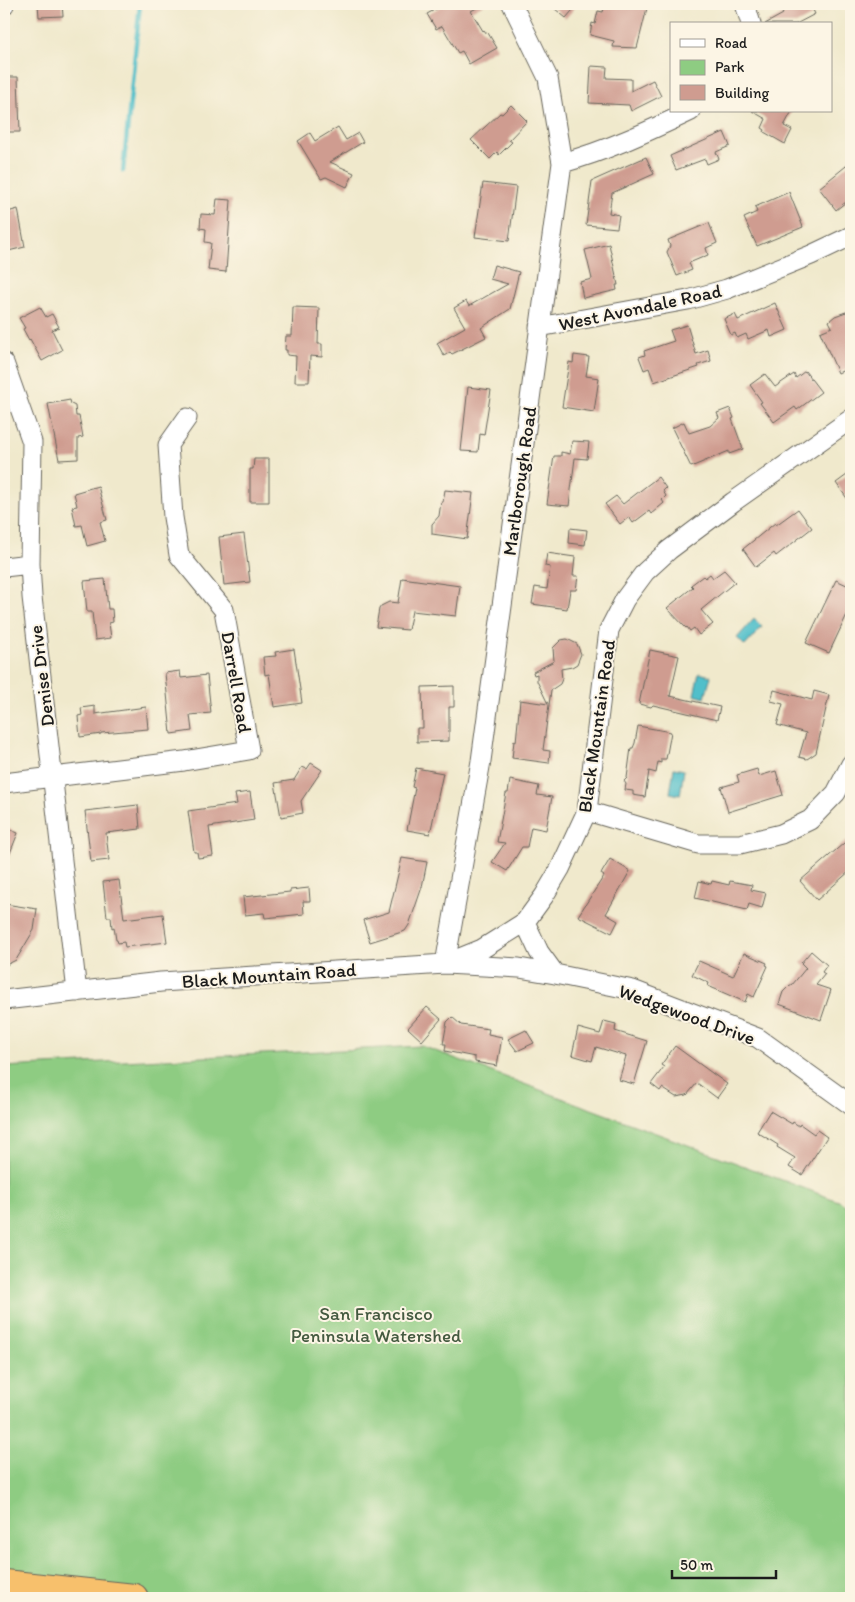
<svg xmlns="http://www.w3.org/2000/svg" width="855" height="1602" font-family="Itim,sans-serif">
  <style>
    .green { fill: #8ecc82; stroke: #55744f }
    .water { fill: #51bfca; stroke: #366e73 }
    .lines { fill: none; stroke-linecap: round; stroke-linejoin: round }
    .stream { stroke: #51bfca; stroke-width: 4.5 }
    .building { fill: #cf9c90 }
    .minor-casing { stroke: #66645a; stroke-width: 21 }
    .highway-casing { stroke: #66645a; stroke-width: 30 }
    .minor { stroke: #fff; stroke-width: 19 }
    .highway { stroke: #f7c06c; stroke-width: 28 }
    .labels { text-anchor: middle; stroke-width: 4; stroke-linejoin: round; paint-order: stroke }
    .street-label { font-size: 19px; fill: #1c1c1c; stroke: #fcf5e5 }
    .park-label { font-size: 19px; fill: #445a40; stroke: #fcf5e5 }
  </style>
  <rect width="100%" height="100%" fill="#fcf5e5"/>
  <filter id="ink" filterUnits="userSpaceOnUse"><feTurbulence type="fractalNoise" baseFrequency=".02" numOctaves="2"/><feDisplacementMap in="SourceGraphic" scale="10" xChannelSelector="R" yChannelSelector="G"/><feConvolveMatrix kernelMatrix="1 2 1 2 8 2 1 2 1" color-interpolation-filters="sRGB"/></filter>
  <filter id="wash" filterUnits="userSpaceOnUse"><feTurbulence type="fractalNoise" baseFrequency=".0096" numOctaves="4" result="noise"/><feDisplacementMap in="SourceGraphic" scale="20" xChannelSelector="R" yChannelSelector="G"/><feGaussianBlur stdDeviation="1.12" result="paint"/><feColorMatrix in="noise" values="0 0 0 0 0 0 0 0 0 0 0 0 0 0 0 0 0 1.4 0 .05"/><feComposite in="paint" operator="in"/></filter>
  <g filter="url(#wash)">
    <rect width="100%" height="100%" fill="#f0e9cc"/>
    <path class="green" d="M422 1046 841 1202 851 1210V1598H4V1067Z"/>
    <path class="water" d="M754 619 762 627 745 646 737 638Z
      M699 673 711 676 705 698 694 695Z
      M674 768 684 770 680 795 670 793Z"/>
    <g class="lines">
      <path class="stream" d="M123 171 140 4"/>
    </g>
    <g id="blocks">
      <path class="building" d="M38 4H62L63 16 39 17Z
        M442 4H484L471 11 483 31 484 30 487 34 488 33 497 48 469 64 462 51 458 53 442 26 436 29 427 14 440 7Z
        M549 4H578L566 18Z
        M605 4H613L629 8 630 4H648L637 48 613 47 614 41 590 35 592 23 595 24 598 11 603 12Z
        M778 4H810L815 14 796 24H765L783 14Z
        M591 66 607 67 606 78 631 79V91L653 80 661 96 631 111 629 105 589 103Z
        M4 77H18L20 132H4Z
        M511 105 527 121 509 140 512 142 499 155 497 152 490 159 471 140 500 113 502 114Z
        M752 111H792L784 126 792 130 785 144 764 132 765 130 762 128 766 119Z
        M338 127 346 140 358 133 363 142 330 162 354 173 347 187 326 177 321 179 298 141 310 133 315 141Z
        M724 132 730 146 716 152 719 159 707 164 705 159 676 170 670 156Z
        M646 157 654 174 612 193 609 213 619 215 617 228 586 225 592 181Z
        M851 162V198L836 210 819 188Z
        M483 183 516 187 509 241 475 237Z
        M789 192 803 227 757 246 744 218 757 212 755 207Z
        M217 199 231 200 226 272 208 270 211 243 205 242 206 229 200 228 201 214 215 215Z
        M18 209 25 247 4 252V213Z
        M709 223 717 243 706 248 708 255 689 263 692 270 677 276 667 252 670 246 668 240Z
        M609 244 618 285H616L617 290 583 298 580 282 592 279 585 250Z
        M494 265 519 272 510 309 481 328 486 337 452 354 450 352 444 356 437 343 465 327 454 308 466 301 469 306 508 284 490 279Z
        M775 303 787 330 771 337 769 330 748 339 746 334 737 338 735 333 731 335 724 319 735 314 738 320Z
        M40 307 46 317 52 314 59 327 52 330 62 350 42 361 30 339 29 340 23 329 25 328 19 318Z
        M293 307 319 308 318 344H322V357L310 356 309 382H295L296 356 287 355V350H285L286 336H292Z
        M846 312 849 313 851 318V367L838 373 820 332 832 327 829 321 835 316Z
        M687 325 696 354 708 350 711 361 698 365 699 367 654 382 649 368 644 370 639 357 645 355 644 351 674 341 670 330Z
        M574 355 589 357 586 376 599 378 594 412 562 407 569 362 573 363Z
        M805 371 821 392 797 410 795 407 774 422 760 403 762 402 750 385 765 374 775 387 794 374 796 378Z
        M468 387 491 390 484 435 480 434 478 452 461 451Z
        M70 400 71 404 75 406 76 416H79L83 437 78 438V459L59 460 48 404Z
        M730 408 734 418 732 419 743 449 729 454V451L691 467 672 428 684 422 689 433 710 426 719 418 717 413Z
        M572 441 589 442 587 459 575 458 569 506 547 504 554 456H561V452L570 454Z
        M254 459H269V502H250V469H253Z
        M851 472V504L836 483Z
        M658 477 666 488 663 491 666 496 662 500 664 503 651 514 649 511 633 523 629 517 620 524 605 504 616 496 623 504Z
        M98 486 107 520 100 522 105 541 87 546 82 525 76 526 72 507 77 506 74 493Z
        M445 490 473 493 467 539 432 534V524L439 516 441 502H443Z
        M798 509 812 528 776 556 774 553 756 567 743 549 775 523 776 525Z
        M570 528 587 530 585 545 569 543Z
        M244 534 250 582 224 585 219 537Z
        M547 553 575 557 573 576H578L576 590H570L567 609 532 604 535 587 547 589 550 567 545 566Z
        M724 570 735 582 701 610 713 624 699 635 694 628 690 631 687 627 686 628 667 608 693 587 691 585 703 576 705 578 710 574 713 578Z
        M402 578 460 586 456 616 412 611 408 630 376 627 379 609 381 606 389 602 398 603Z
        M105 579 108 609H112L113 622 109 623 111 638 95 640 92 612H87L84 581Z
        M836 580 851 587V606L829 653 806 643Z
        M567 639 577 644 581 654 577 664 572 667 561 669 562 679 560 684 551 690 543 750 550 751 549 763 512 758 514 741 516 742 520 700 548 704 537 681V674L534 675 533 672 554 661 553 648 561 640Z
        M294 649 302 703 274 707 269 674 265 675 263 657 276 656 275 652Z
        M650 650 679 656 670 696 720 707 717 720 653 705 651 707 639 704Z
        M180 671 181 678 207 675 211 713 190 715 192 731 171 734 165 673Z
        M454 686V707H449V741L417 742V728H423L422 687Z
        M774 690 812 700 814 691 829 695 816 753 807 759 799 757 806 733 777 725 783 704 771 701Z
        M95 706V714L146 707 148 729 101 733V734L80 737 78 716 82 715 81 708Z
        M638 726 671 732 666 759H661V763L658 762 656 773 649 771 645 797 633 795V791L625 790 626 784 624 781 627 778 631 748H633L635 743Z
        M311 763 322 770 301 801 303 813 281 817 275 783 294 780 302 767 307 769Z
        M416 768 443 773 430 834 407 830 415 788 412 787Z
        M757 769 759 776 776 771 783 795 728 812 721 787 739 782 737 775Z
        M510 780 539 786 537 795 552 797 546 830 531 827 527 847H522L507 871 492 862 505 843 497 842 506 793H508Z
        M250 792 254 820 209 827 213 856 198 858 197 852H194L188 811 237 804 235 794Z
        M138 805 140 829 106 833 109 860 91 862 85 811Z
        M4 827 18 833 4 868Z
        M851 837V870L817 900 800 881Z
        M402 858 427 862 422 887 409 925 405 931 370 942 363 920 389 912Z
        M610 859 630 871 606 914 618 921 612 933 578 916 604 876 601 874Z
        M119 880 124 919 163 914 167 942 125 947 124 942 118 943 117 940H116L114 927 112 928 111 917H107L103 882Z
        M699 881 711 884 712 881 729 885 730 881 752 885 751 890 766 893 762 908 749 904 747 910 695 898Z
        M309 888 310 901H303L304 914 265 918 264 913 245 915 243 897 290 892V890Z
        M5 904 37 909 34 930 16 960 4 966V913Z
        M811 951 827 965 822 972 825 974 816 985 831 990 821 1020 779 1004 783 992 790 985H792L806 968 801 963Z
        M744 953 767 963 766 965 768 966 754 997 748 994 745 1002 708 986 709 983 692 975 699 961 733 976Z
        M427 1007 441 1019 422 1041 408 1028Z
        M452 1017 461 1025 489 1029 488 1034 502 1037 497 1066 475 1062V1057L445 1051 446 1044H443L447 1022Z
        M604 1021 616 1024 615 1031 647 1041 634 1084 619 1080 626 1056 596 1047 592 1061 572 1055 578 1028 600 1034Z
        M526 1030 534 1043 517 1051 508 1039Z
        M675 1046 727 1084 717 1098 697 1083 687 1095 676 1097 662 1088 660 1091 651 1084 664 1067 661 1065Z
        M770 1111 792 1124 793 1122 799 1126 800 1124 814 1134 817 1130 827 1137 802 1175 789 1167 795 1158 777 1147 778 1145 757 1132Z"/>
    </g>
  </g>
  <g filter="url(#ink)">
    <use href="#blocks" fill-opacity="0" stroke="#66645a" stroke-width="1"/>
    <g class="lines">
      <g class="minor-casing">
        <path id="minor" d="M512 4 548 78 562 163 481 761 445 964 519 968 555 974 633 990 758 1038 851 1105
          M745 4 751 24
          M4 5V4
          M562 163C606 151 649 131 691 111
          M539 327 688 300 727 289 811 255 851 236
          M4 363 32 442 30 564 32 597 77 992
          M4 567 30 564
          M4 783 184 761 249 750 224 610 179 555 173 517 168 445 187 418
          M587 811 698 844H740L781 834 810 820 836 793 851 764
          M525 922 539 952 555 974
          M4 1000 161 982 445 964 482 949 525 922 544 896 560 869 587 811 609 630 625 599 645 572 669 550 733 502 851 419"/>
      </g>
      <g class="highway-casing">
        <path id="highway" d="M4 1584 134 1598"/>
      </g>
      <use href="#minor" class="minor"/>
      <use href="#highway" class="highway"/>
    </g>
  </g>
  <g class="labels">
    <g class="street-label">
      <text transform="translate(640 307) rotate(-12)" y="7">West Avondale Road</text>
      <text transform="translate(519 481) rotate(-82)" y="7">Marlborough Road</text>
      <text transform="translate(41 676) rotate(-97)" y="7">Denise Drive</text>
      <text transform="translate(237 682) rotate(80)" y="7">Darrell Road</text>
      <text transform="translate(596 726) rotate(-82)" y="7">Black Mountain Road</text>
      <text transform="translate(269 975) rotate(-4)" y="7">Black Mountain Road</text>
      <text transform="translate(687 1014) rotate(20)" y="7">Wedgewood Drive</text>
    </g>
    <g class="park-label">
      <text x="376" y="1320">San Francisco<tspan x="376" dy="22">Peninsula Watershed</tspan></text>
    </g>
  </g>
  <rect width="855" height="1602" fill="none" stroke="#fcf5e5" stroke-width="20"/>
  <rect x="670" y="22" width="162" height="90" fill="#fcf5e5" stroke="#a29e95"/>
  <rect x="680" y="39" width="25" height="8" fill="#ffffff" stroke="#a29e95"/>
  <text x="715" y="48" font-size="15" fill="#1c1c1c">Road</text>
  <rect x="680" y="60" width="25" height="15" fill="#8ecc82" stroke="#a29e95"/>
  <text x="715" y="72" font-size="15" fill="#1c1c1c">Park</text>
  <rect x="680" y="85" width="25" height="15" fill="#cf9c90" stroke="#a29e95"/>
  <text x="715" y="98" font-size="15" fill="#1c1c1c">Building</text>
  <path d="M672 1570v8h104v-8" fill="none" stroke="#1c1c1c" stroke-width="2.5"/>
  <text x="680" y="1570" font-size="15" fill="#1c1c1c" stroke="#fcf5e5" stroke-width="4" paint-order="stroke">50 m</text>
</svg>
